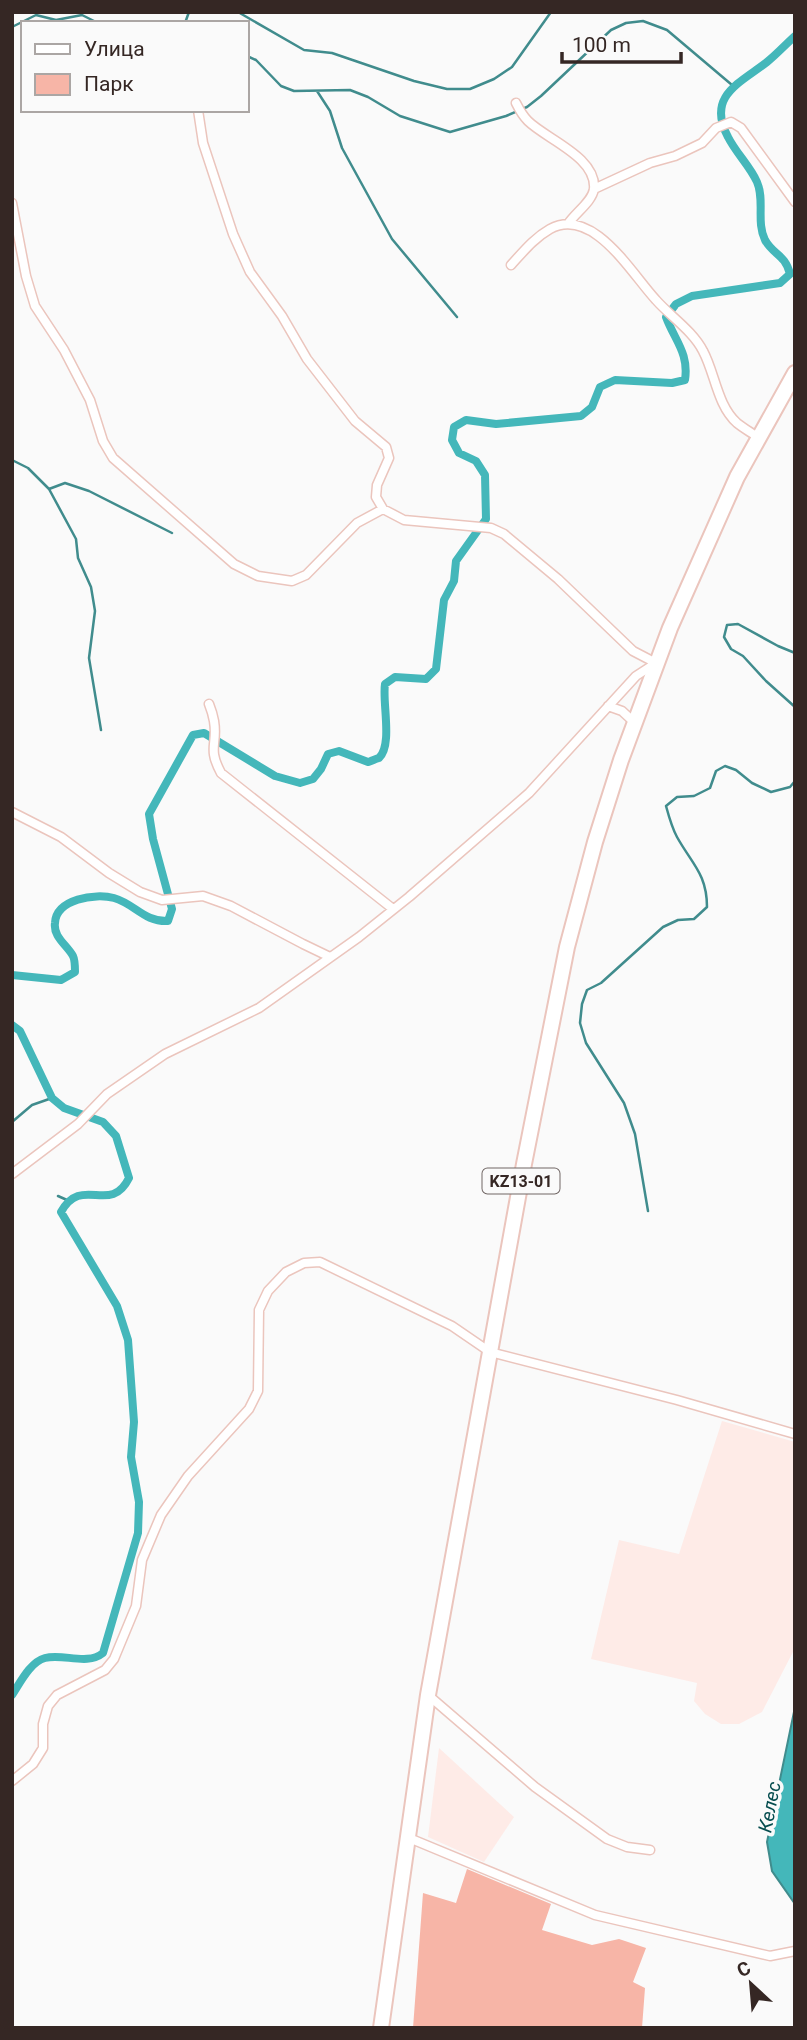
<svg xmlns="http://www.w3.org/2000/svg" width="807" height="2040" font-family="Roboto,sans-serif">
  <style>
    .built { fill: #feebe7 }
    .green { fill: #f7b5a7 }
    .water { fill: #44b7ba; stroke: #408c8d; stroke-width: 2 }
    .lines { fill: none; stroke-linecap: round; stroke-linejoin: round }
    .stream { stroke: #408c8d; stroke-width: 2.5 }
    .canal { stroke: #44b7ba; stroke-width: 8 }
    .street-casing { stroke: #ebc5bd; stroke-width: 11 }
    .highway-casing { stroke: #ebc5bd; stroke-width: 18 }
    .street { stroke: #fff; stroke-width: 8 }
    .highway { stroke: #fff; stroke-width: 14 }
    .labels { text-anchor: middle; stroke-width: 7; stroke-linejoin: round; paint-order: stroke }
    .shield { fill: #fafafa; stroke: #706664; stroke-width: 2 }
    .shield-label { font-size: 16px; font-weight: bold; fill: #352724 }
    .water-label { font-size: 19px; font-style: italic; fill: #064d4f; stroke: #fafafa }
  </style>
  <rect width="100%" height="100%" fill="#fafafa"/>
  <path class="built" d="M722 1421 795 1442V1648L762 1712 739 1724H721L705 1714 694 1701 697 1683 591 1659 619 1540 679 1554Z
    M439 1748 514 1817 484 1862 428 1837Z"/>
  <path class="green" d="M467 1869 551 1904 542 1930 592 1945 619 1939 646 1948 633 1982 645 1988 642 2028H413L423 1893 456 1903Z"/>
  <path class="water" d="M795 1707V1904L772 1871 767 1842Z"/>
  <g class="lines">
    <path class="stream" d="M238 12 304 50 332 53 414 81 447 89H470L494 79 512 67 551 12
      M185 23 189 12
      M12 27 36 15 56 20 82 15 98 23
      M247 56 256 60 281 86 294 91 350 90 368 97 400 116 450 132 506 116 527 107 541 96 611 30 626 23 643 21 667 30 732 85
      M317 91 330 111 342 148 392 239 457 317
      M12 460 28 468 49 489 76 539 78 558 91 587 95 611 89 658 101 730
      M49 489 65 483 89 491 172 533
      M795 653 778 646 738 624 727 625 724 637 731 649 743 656 766 681 795 707
      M12 1122 32 1105 52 1098
      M58 1196 67 1200
      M648 1211 635 1134 624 1103 586 1043 580 1023 582 1004 587 990 601 983 663 927 678 920 694 919 707 907C707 874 692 864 677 837 672 828 669 817 666 806L677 797 694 796 710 788 716 771 725 766 736 770 752 783 771 792 790 787 795 781"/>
    <path class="canal" d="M12 975 61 980 75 972C75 966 75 960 73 956 67 945 53 937 55 923 56 899 95 893 114 898 135 904 144 922 168 921L172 909 153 839 149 814 193 735 204 733 275 776 300 783 313 779 321 769 328 754 339 751 368 762C369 762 378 758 379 758 393 745 382 702 385 684L395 677 426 679 436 669 444 600 454 581 456 561 486 519 485 475 476 461 459 453 452 440 454 427 466 420 496 424 581 416 592 407 600 387 615 380 672 383 685 380C689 353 675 341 666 317L676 304 692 296 780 283 790 274C785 254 773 255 765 240 756 222 765 200 757 182 750 166 736 153 728 137 706 96 740 83 767 62 777 54 785 45 795 36
      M12 1025 20 1031 52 1098 64 1108 103 1122 116 1136 129 1178C110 1216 82 1174 61 1212L117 1306 128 1340 134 1422 131 1457 139 1502 138 1533 103 1653C87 1666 63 1653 45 1658 30 1662 20 1683 12 1695"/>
    <g class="street-casing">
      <path id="street" d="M516 103C519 109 523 116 528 121 546 139 597 157 594 189 592 202 575 213 568 224
        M594 189 650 163 675 156 702 143 716 128 731 122 741 128 795 202
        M12 203 26 276 35 306 64 350 90 400 103 441 113 458 234 564 258 576 292 581 306 575 357 523 383 509
        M511 265C523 252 534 238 550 229 593 206 631 273 656 300 670 316 693 331 703 351 715 373 717 405 737 423 743 428 752 433 759 438
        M209 704C211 709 213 715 214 721 218 745 207 747 221 773L393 909
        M608 706 622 711 635 723
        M12 812 61 837 109 873 140 892 162 900 203 896 231 906 303 944 330 957
        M12 1174 78 1124 107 1094 165 1054 259 1008 359 937 409 897 529 793 636 676 656 663 633 651 558 579 504 534 491 528 404 520 383 509 376 497 377 485 389 458 386 447 355 421 307 359 282 316 250 272 233 234 203 143 198 110
        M428 1695 535 1787 607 1839 627 1847 650 1850
        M12 1781 33 1764 43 1748V1724L48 1706 57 1695 105 1670 114 1659 136 1606 142 1560 161 1515 188 1476 249 1409 258 1391 259 1310 268 1291 286 1272 304 1263 320 1262 452 1326 490 1352 677 1400 795 1434
        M409 1838 595 1915 770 1956 795 1951"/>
    </g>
    <g class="highway-casing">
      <path id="highway" d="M381 2028 428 1695 524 1164 567 947 595 842 621 760 670 628 737 477 795 373"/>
    </g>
    <use href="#street" class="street"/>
    <use href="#highway" class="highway"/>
  </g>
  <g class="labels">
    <rect class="shield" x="482.5" y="1168.5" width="77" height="25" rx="5"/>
    <g class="shield-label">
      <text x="521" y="1187">KZ13-01</text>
    </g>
    <g class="water-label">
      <text transform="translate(769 1807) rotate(-79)" y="7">Келес</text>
    </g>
  </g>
  <rect width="807" height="2040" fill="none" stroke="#352724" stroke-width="28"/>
  <rect x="21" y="21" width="228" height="91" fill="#fafafa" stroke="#aba6a4" stroke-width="2"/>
  <rect x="35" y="44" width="35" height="10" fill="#ffffff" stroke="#aba6a4" stroke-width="2"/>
  <text x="84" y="56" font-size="21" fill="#352724">Улица</text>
  <rect x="35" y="74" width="35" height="21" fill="#f7b5a7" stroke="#aba6a4" stroke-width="2"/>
  <text x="84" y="91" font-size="21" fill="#352724">Парк</text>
  <g transform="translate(751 1984) rotate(334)" stroke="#fafafa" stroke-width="5" paint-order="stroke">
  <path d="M0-5L12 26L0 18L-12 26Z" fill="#352724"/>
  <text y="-10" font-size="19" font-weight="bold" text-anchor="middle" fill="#352724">С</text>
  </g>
  <path d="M562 52v10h119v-10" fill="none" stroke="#352724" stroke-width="3.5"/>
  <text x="572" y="52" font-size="21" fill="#352724" stroke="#fafafa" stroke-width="5" paint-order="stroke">100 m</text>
</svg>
